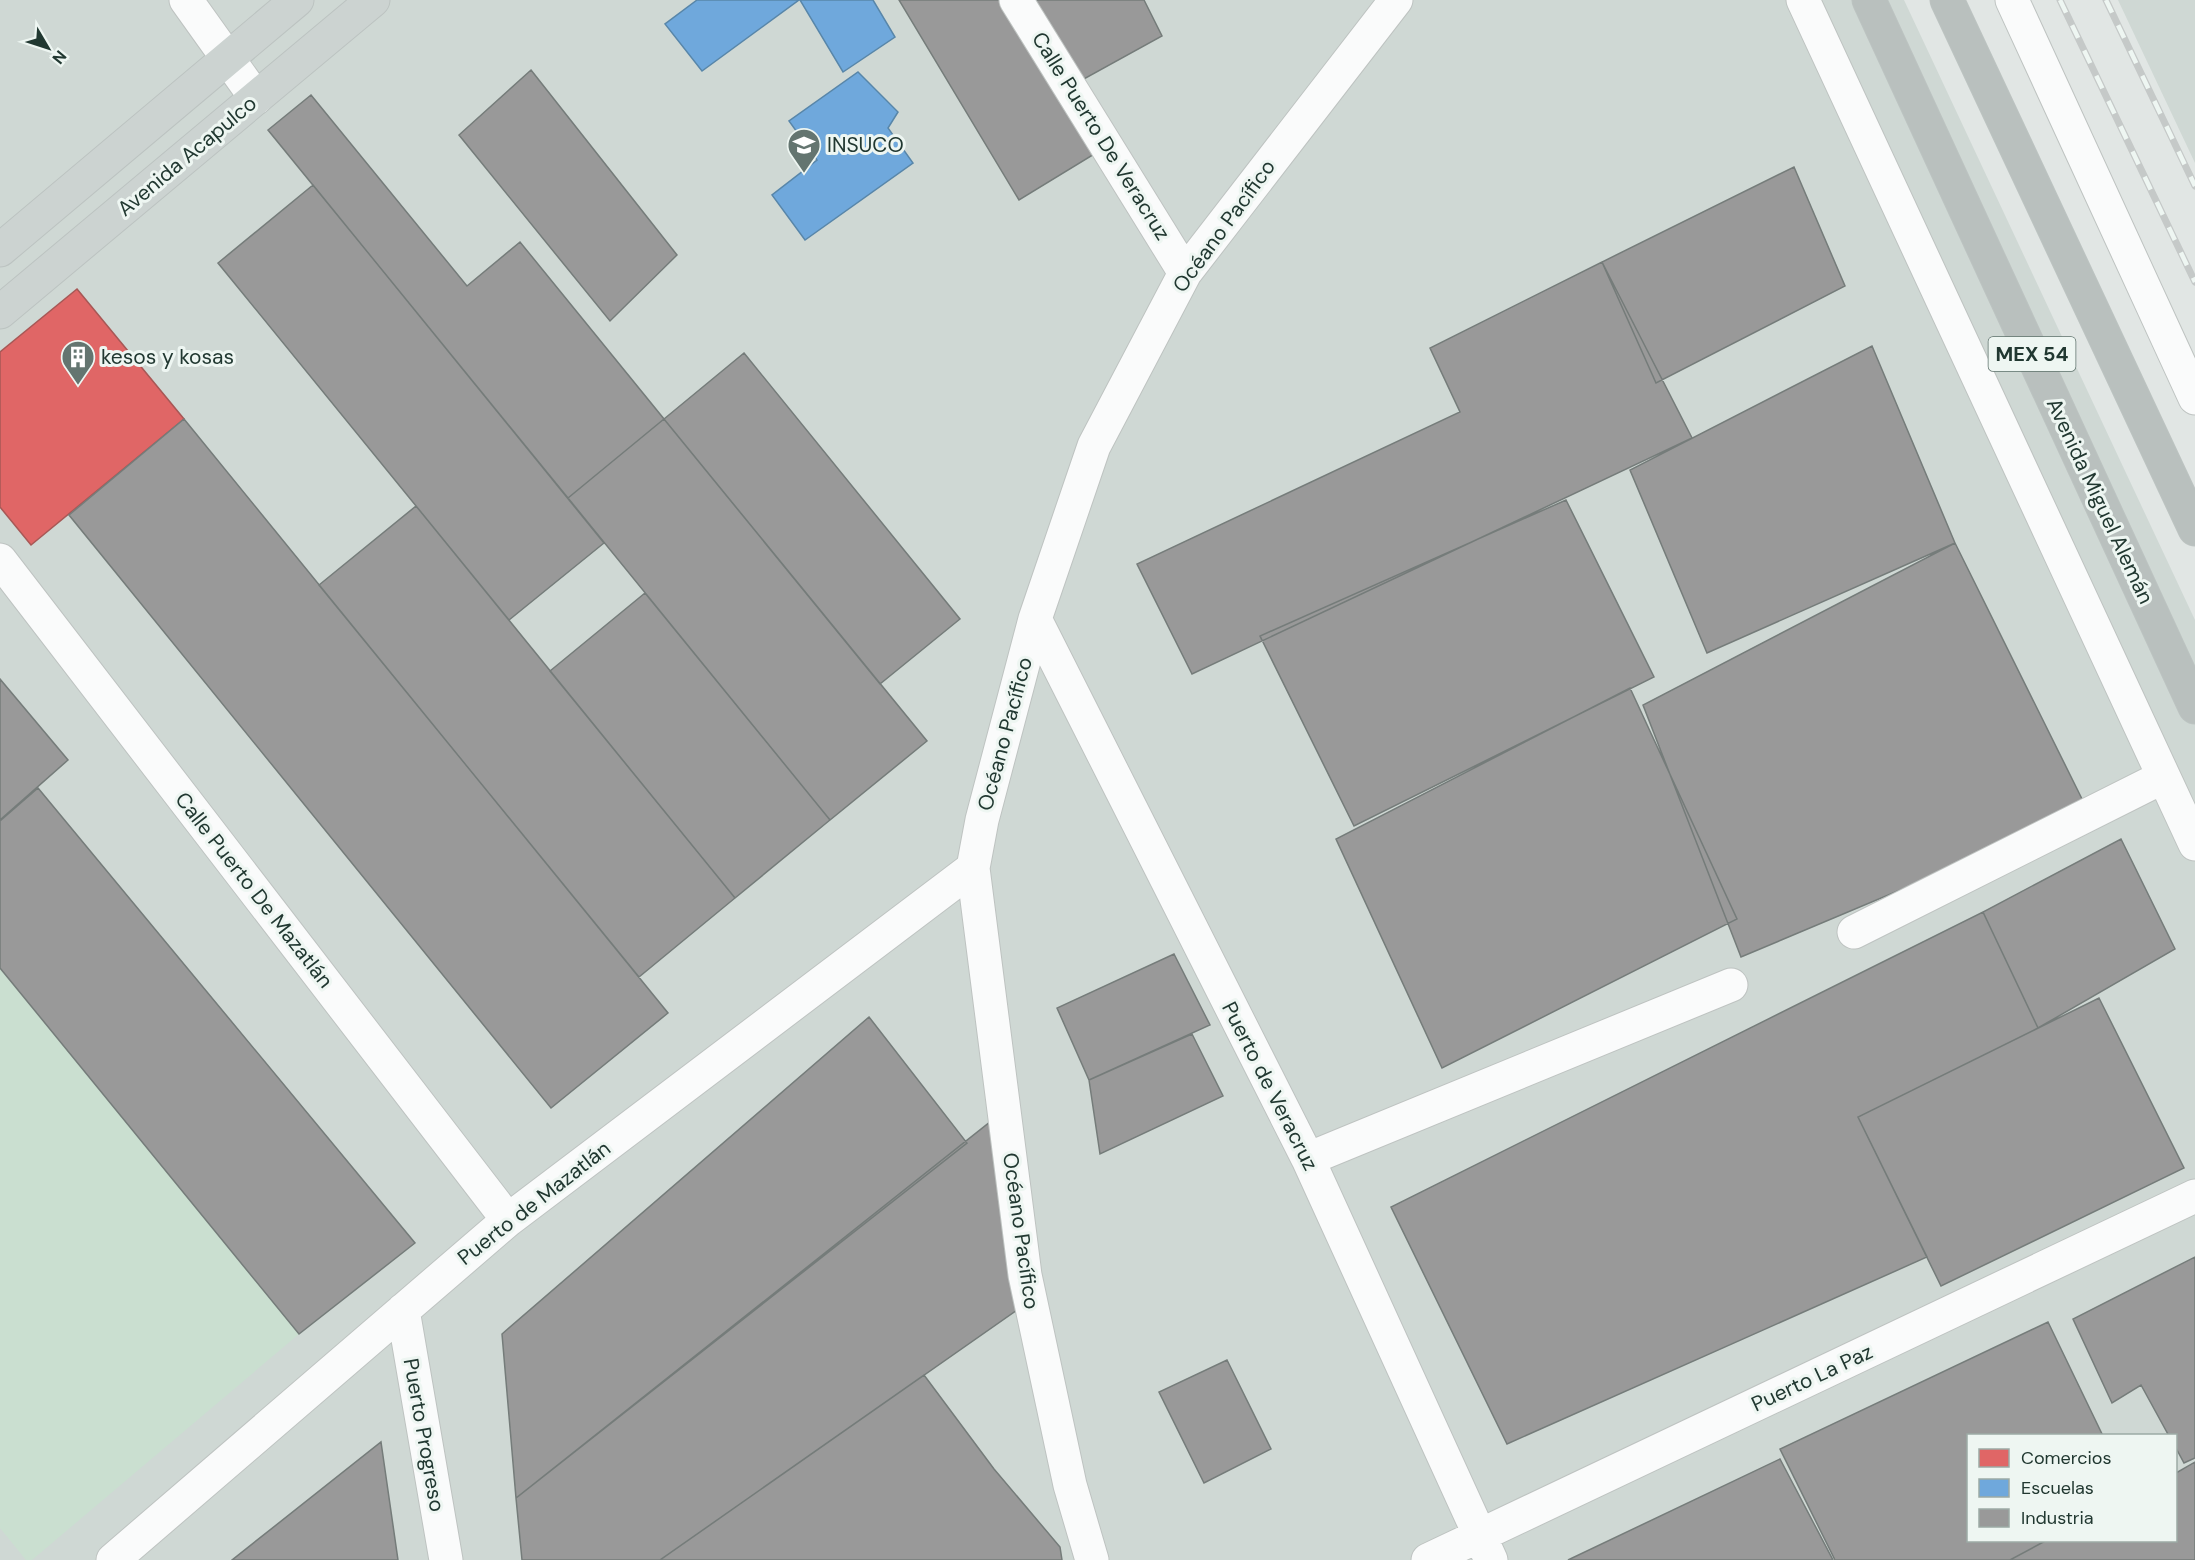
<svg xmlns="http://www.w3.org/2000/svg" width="2195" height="1560" font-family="'DM Sans',sans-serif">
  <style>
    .built { fill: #cfd8d4; fill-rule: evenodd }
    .green { fill: #cadfd0 }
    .shops { fill: #e06666; stroke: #a75856; stroke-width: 1.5 }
    .schools { fill: #6fa8dc; stroke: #5886a9; stroke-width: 1.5 }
    .industry { fill: #999; stroke: #757c7a; stroke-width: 1.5 }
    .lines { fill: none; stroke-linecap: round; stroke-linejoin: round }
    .minor-casing { stroke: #bec3c1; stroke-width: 35 }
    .major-casing { stroke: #bcc3c1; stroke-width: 35 }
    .highway-casing { stroke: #bcc3c1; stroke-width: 35 }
    .minor { stroke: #fafbfb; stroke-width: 33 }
    .major { stroke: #ccd3d1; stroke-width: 33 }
    .highway { stroke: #b9c0be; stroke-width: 33 }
    .rail-casing { stroke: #c5c9c8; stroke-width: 7 }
    .rail { stroke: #eef6f2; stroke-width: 4.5; stroke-dasharray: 14; stroke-linecap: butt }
    .labels { text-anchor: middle; stroke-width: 6; stroke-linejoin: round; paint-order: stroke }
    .shield { fill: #eef6f2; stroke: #5e716b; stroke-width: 1.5 }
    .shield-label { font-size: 20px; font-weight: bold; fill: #213831 }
    .street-label { font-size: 21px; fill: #213831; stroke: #eef6f2 }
    .poi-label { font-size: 21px; fill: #213831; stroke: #eef6f2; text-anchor: start }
  </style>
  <rect width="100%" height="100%" fill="#e1e6e4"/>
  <path class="built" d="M0 0H1904L2195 620V1560H0ZM1968 1436H2176V1540H1968Z
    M2118 0H2195V163Z"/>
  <path class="green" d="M0 968 299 1334 32 1560H26L0 1528Z"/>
  <path class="shops" d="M77 289 184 419 31 545 0 507V352Z"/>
  <path class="schools" d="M697 0H799L702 71 665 24Z
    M800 0H873L895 37 843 72Z
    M858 72 898 112 888 128 913 163 805 240 772 195 817 160 789 121Z"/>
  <path class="industry" d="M899 0H1007L1096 153 1019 200Z
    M1030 0H1144L1162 36 1073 85Z
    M531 70 677 255 610 321 459 135Z
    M311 95 467 286 520 242 664 419 568 498 268 130Z
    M1794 167 1845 286 1656 383 1602 262Z
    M313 185 604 543 509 620 218 263Z
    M1602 262 1692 438 1192 674 1137 564 1460 412 1430 348Z
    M1872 346 1955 543 1707 653 1630 470Z
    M744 353 960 619 880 684 664 419Z
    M184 419 668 1013 551 1108 69 515Z
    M664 419 927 741 830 820 568 498Z
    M1566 500 1654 677 1354 826 1260 636Z
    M416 506 735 898 639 977 319 585Z
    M1955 543 2088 811 1741 957 1643 705Z
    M645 593 830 820 735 898 550 671Z
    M0 679 68 760 0 820Z
    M1630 688 1737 919 1442 1068 1336 839Z
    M38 788 415 1243 299 1334 0 968V821Z
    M2121 839 2175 949 2038 1028 1983 912Z
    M1983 912 2038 1028 1858 1117 1927 1257 1507 1444 1391 1207Z
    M1174 954 1210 1025 1089 1080 1057 1008Z
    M2099 998 2184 1168 1941 1286 1858 1117Z
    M869 1017 967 1143 516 1498 502 1334Z
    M1192 1034 1223 1096 1100 1154 1089 1080Z
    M990 1122 1020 1308 660 1560H522L516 1498Z
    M2195 1257V1458L2184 1463 2176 1448V1436H2169L2141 1385 2112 1403 2073 1319Z
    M2048 1322 2103 1436H1968V1540H2047L2010 1560H1835L1780 1449Z
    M1227 1360 1271 1449 1204 1483 1159 1392Z
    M924 1375 994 1469 1060 1547 1062 1560H660Z
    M381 1442 398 1560H232Z
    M1780 1459 1833 1560H1568Z
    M2195 1462V1560H2010L2047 1540H2176V1473Z"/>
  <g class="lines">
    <g class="minor-casing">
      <path id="minor" d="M186 0 256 98
        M1016 0 1185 273
        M1803 0 2195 844
        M2012 0 2195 398
        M0 560 508 1220
        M1035 619 1308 1159 1491 1560
        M1854 932 2163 777
        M1308 1159 1731 985
        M403 1310 446 1560
        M113 1560 508 1220 973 868
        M1092 1560 1070 1485 1025 1275 973 868 982 820 1035 619 1094 446 1185 273 1396 0
        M1428 1560 2195 1196"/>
    </g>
    <g class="major-casing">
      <path id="major" d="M0 250 297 0
        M0 312 373 0"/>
    </g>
    <g class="highway-casing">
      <path id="highway" d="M1869 0 2195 707
        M1947 0 2195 529"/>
    </g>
    <use href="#minor" class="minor"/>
    <use href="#major" class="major"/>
    <use href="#highway" class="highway"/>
    <g class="rail-casing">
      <path id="rail" d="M2060 0 2195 282
        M2106 0 2195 186"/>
    </g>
    <use href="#rail" class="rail"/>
  </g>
  <defs>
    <g id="school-pin" transform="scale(1.725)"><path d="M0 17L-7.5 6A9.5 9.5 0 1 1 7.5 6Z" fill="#647570" stroke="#eef6f2"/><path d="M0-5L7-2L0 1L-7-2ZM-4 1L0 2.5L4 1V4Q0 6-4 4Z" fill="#fff"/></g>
    <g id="building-pin" transform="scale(1.725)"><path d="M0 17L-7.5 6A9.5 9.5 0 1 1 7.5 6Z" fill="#647570" stroke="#eef6f2"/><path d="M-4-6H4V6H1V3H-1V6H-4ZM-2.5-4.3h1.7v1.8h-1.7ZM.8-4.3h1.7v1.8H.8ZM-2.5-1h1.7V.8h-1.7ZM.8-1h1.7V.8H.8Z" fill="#fff"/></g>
  </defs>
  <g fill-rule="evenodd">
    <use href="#school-pin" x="804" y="145"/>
    <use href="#building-pin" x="78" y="357"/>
  </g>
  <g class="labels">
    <rect class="shield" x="1988.5" y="337" width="87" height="34" rx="4.5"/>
    <g class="shield-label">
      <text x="2032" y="361">MEX 54</text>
    </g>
    <g class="street-label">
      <text transform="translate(1101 136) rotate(58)" y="7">Calle Puerto De Veracruz</text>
      <text transform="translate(187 156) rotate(-40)" y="7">Avenida Acapulco</text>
      <text transform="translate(1224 226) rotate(-54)" y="7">Océano Pacífico</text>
      <text transform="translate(2100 501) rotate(65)" y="7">Avenida Miguel Alemán</text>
      <text transform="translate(1005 734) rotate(-75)" y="7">Océano Pacífico</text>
      <text transform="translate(254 890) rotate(52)" y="7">Calle Puerto De Mazatlán</text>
      <text transform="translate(1270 1086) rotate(63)" y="7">Puerto de Veracruz</text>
      <text transform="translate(534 1203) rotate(-38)" y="7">Puerto de Mazatlán</text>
      <text transform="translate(1021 1231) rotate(82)" y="7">Océano Pacífico</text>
      <text transform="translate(1812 1378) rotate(-25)" y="7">Puerto La Paz</text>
      <text transform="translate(424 1435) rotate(80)" y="7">Puerto Progreso</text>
    </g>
    <g class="poi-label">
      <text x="827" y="152">INSUCO</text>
      <text x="101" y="364">kesos y kosas</text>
    </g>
  </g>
  <rect x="1967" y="1434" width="210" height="108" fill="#eef6f2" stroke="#9caaa5" stroke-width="1.5"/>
  <rect x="1979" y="1449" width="30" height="18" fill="#e06666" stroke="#9caaa5" stroke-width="1.5"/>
  <text x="2021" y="1464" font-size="18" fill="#213831">Comercios</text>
  <rect x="1979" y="1479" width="30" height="18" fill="#6fa8dc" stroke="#9caaa5" stroke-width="1.5"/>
  <text x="2021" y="1494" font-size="18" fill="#213831">Escuelas</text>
  <rect x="1979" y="1509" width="30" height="18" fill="#999999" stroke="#9caaa5" stroke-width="1.5"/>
  <text x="2021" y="1524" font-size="18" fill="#213831">Industria</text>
  <g transform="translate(48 48) rotate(129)" stroke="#eef6f2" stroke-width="4.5" paint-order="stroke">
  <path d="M0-4.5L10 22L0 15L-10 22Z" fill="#213831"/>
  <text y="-9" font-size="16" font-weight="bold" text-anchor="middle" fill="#213831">N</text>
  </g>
</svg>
